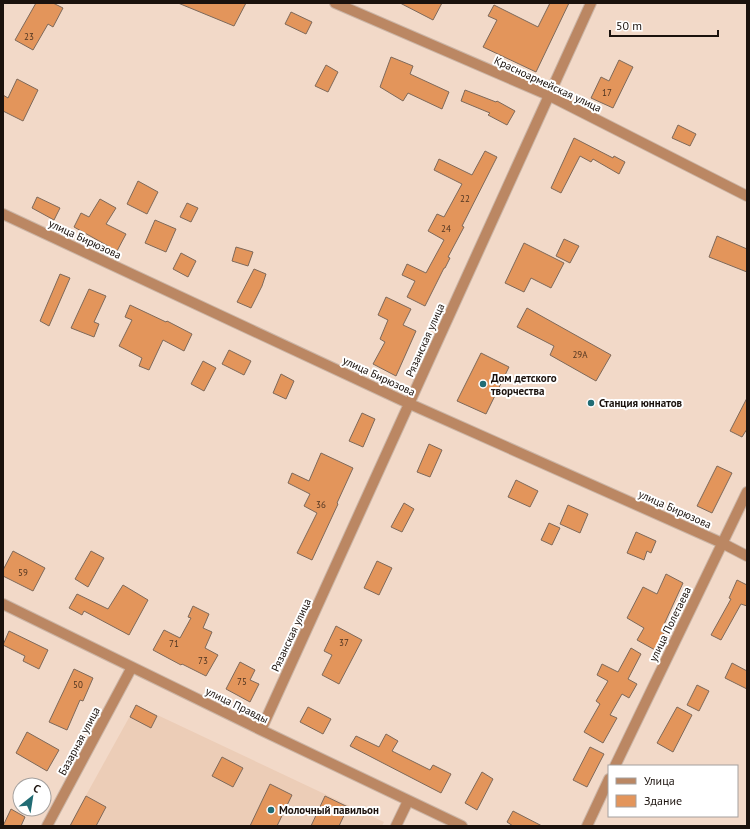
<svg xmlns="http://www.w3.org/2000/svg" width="750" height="829" font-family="'PT Sans',sans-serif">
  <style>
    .built { fill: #eccdb7 }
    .building { fill: #e3955b; stroke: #7e695a }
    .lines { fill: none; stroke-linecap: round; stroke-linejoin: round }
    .street-casing { stroke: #cbb5a6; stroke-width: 12 }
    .street { stroke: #bb8763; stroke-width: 10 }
    .poi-dot { fill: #216c74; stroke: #fff; stroke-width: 1.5 }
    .labels { text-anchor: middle; stroke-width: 4; stroke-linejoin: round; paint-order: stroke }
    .number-label { font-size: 9px; fill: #4d3320 }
    .street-label { font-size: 11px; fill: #1b120d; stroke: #fff }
    .poi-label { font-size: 11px; font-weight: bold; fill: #1b120d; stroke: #fff; text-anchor: start }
  </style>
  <rect width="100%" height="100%" fill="#f2d9c8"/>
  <path class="built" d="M136 705 384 822 382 826H69Z"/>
  <path class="building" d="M36 3H53L63 8 53 27 48 24 33 50 15 40Z
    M178 3H246L234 26Z
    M400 3H442L433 20Z
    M550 3H569L536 72 483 47 497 20 488 16 494 5 538 27Z
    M291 12 312 22 306 34 285 24Z
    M391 57 413 66 410 74 449 92 442 109 408 93 403 101 380 87Z
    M619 60 633 67 613 108 591 98 601 77 609 81Z
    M326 65 338 72 328 92 315 86Z
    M17 79 38 90 23 121 3 111V95L8 98Z
    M465 90 496 102 497 101 515 111 507 125 488 115 490 113 461 101Z
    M678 125 696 134 690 146 672 138Z
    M574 138 613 158 614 156 625 162 619 174 593 159 591 162 580 156 561 193 551 188Z
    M485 151 497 157 462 226 464 227 448 257 450 258 445 268H444L425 306 407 297 415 281 402 275 407 264 426 273 444 240 428 231 437 214 444 217 462 184 434 170 439 159 472 175Z
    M138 181 158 192 147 214 127 204Z
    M37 197 60 208 54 220 32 208Z
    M100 199 116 208 106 224 126 234 117 251 74 227 81 213 89 217Z
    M187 203 198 208 191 222 180 217Z
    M155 220 176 229 166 252 145 243Z
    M717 236 747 249V272L709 257Z
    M564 239 579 246 570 263 556 256Z
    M524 243 564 263 551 288 531 278 524 292 505 283Z
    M236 247 253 252 248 266 232 261Z
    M181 253 196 261 188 277 173 269Z
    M254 269 266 274 262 286 251 308 237 302Z
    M60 274 70 278 49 326 40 321Z
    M89 289 106 296 94 322 99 324 94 337 71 328Z
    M386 297 411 309 403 325 416 331 396 376 373 364 385 342 380 339 388 320 378 315Z
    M130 305 166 322 167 321 192 334 184 351 163 340 149 370 139 366 142 358 119 346 132 320 125 317Z
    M527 308 611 355 596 381 550 355 554 346 517 327Z
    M229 350 251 361 244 375 222 364Z
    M481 353 509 367 486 414 457 401Z
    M203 361 216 368 204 391 191 384Z
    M281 374 294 381 286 399 273 393Z
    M747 398V429L742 437 730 431Z
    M362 413 375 419 363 447 349 441Z
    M429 444 442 450 430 477 417 472Z
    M321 453 353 468 337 503 338 504 312 560 297 553 317 513 304 506 310 494 288 483 292 473 309 481Z
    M717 466 732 473 712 513 697 506Z
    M516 480 538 491 530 507 508 497Z
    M404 503 414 509 402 532 391 527Z
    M568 505 588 514 580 533 560 524Z
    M549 523 560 528 552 545 541 540Z
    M636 532 656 541 651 553 647 551 644 560 627 553Z
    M13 551 45 568 33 591 3 576V570Z
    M91 551 104 558 88 587 75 579Z
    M377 561 392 568 379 595 364 588Z
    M666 574 683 583 661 631 664 633 655 650 637 640 644 628 627 618 643 587 657 594Z
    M737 580 747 585V606L741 604 721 640 711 635 731 599 729 598Z
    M123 585 148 600 129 635 84 611 82 615 69 608 77 594 108 609Z
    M193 606 209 614 203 628 212 632 205 648 218 655 206 676 182 664 181 665 153 650 164 630 180 638 191 618 188 617Z
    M336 626 362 640 339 684 322 675 332 655 324 651Z
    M9 631 48 650 39 669 23 661 25 656 3 645Z
    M631 648 641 654 628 679 637 684 629 698 622 694 610 715 617 718 603 743 584 732 600 704 596 701 608 681 597 675 602 664 618 672Z
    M240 662 255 670 250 680 259 684 250 702 226 689Z
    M732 663 747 671V689L725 678Z
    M74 669 93 678 83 701 80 700 67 730 49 722Z
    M697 685 709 691 699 711 687 705Z
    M136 705 157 716 151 728 130 717Z
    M308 707 331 719 323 734 300 722Z
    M677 707 692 715 673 752 657 743Z
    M27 732 59 750 47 771 16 753Z
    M386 734 398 741 392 751 430 770 433 765 451 774 441 793 350 746 356 736 379 747Z
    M590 747 604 754 587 787 573 780Z
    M222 757 243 768 233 787 212 776Z
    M482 772 493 779 477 810 465 803Z
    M270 784 292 795 277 826H250Z
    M86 796 106 807 96 826H70Z
    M325 796 348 807 339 826H311Z
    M11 809 25 817 21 826H3Z
    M513 811 542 826H513L507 822Z"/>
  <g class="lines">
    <g class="street-casing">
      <path id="street" d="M335 3 548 95 747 196
        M3 214 410 404 722 543 747 556
        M3 604 261 730 462 826
        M261 730 591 3
        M615 766 747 492
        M47 826 132 667
        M396 826 408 801
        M587 826 609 779"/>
    </g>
    <use href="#street" class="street"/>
  </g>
  <g class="poi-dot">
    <circle cx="483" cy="384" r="4"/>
    <circle cx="591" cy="403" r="4"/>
    <circle cx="271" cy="810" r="4"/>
  </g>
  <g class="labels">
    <g class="number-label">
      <text x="29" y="40">23</text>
      <text x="607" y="96">17</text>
      <text x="465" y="202">22</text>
      <text x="446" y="232">24</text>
      <text x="580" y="358">29А</text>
      <text x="321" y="508">36</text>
      <text x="23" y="576">59</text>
      <text x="344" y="646">37</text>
      <text x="174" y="647">71</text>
      <text x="203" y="664">73</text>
      <text x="242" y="685">75</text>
      <text x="78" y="688">50</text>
    </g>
    <g class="street-label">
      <text transform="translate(548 84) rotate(25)" y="4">Красноармейская улица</text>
      <text transform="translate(85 239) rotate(25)" y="4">улица Бирюзова</text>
      <text transform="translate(425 340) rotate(-66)" y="4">Рязанская улица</text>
      <text transform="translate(379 376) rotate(25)" y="4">улица Бирюзова</text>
      <text transform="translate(675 509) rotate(24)" y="4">улица Бирюзова</text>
      <text transform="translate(670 624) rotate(-64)" y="4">улица Полетаева</text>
      <text transform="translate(291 635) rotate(-65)" y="4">Рязанская улица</text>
      <text transform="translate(237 705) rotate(26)" y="4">улица Правды</text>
      <text transform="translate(79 741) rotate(-62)" y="4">Базарная улица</text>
    </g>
    <g class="poi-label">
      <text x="491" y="382">Дом детского<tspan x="491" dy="13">творчества</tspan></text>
      <text x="599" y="407">Станция юннатов</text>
      <text x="279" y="814">Молочный павильон</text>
    </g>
  </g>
  <rect width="750" height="829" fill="none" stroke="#1b120d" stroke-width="8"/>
  <rect x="608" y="765" width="130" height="52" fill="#ffffff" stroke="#a4a09e"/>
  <rect x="616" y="778" width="20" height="6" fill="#bb8763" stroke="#a4a09e"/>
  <text x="644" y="785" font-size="12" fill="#1b120d">Улица</text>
  <rect x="616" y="795" width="20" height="12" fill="#e3955b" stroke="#a4a09e"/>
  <text x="644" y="805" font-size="12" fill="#1b120d">Здание</text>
  <g transform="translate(32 797) rotate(30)"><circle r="19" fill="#ffffff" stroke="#a4a09e"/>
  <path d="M0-3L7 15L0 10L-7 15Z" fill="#216c74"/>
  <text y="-6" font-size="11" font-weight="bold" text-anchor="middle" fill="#1b120d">С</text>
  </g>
  <path d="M610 30v6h108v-6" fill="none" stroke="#1b120d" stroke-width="2"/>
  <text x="616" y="30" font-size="12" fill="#1b120d" stroke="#ffffff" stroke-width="3" paint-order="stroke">50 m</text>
</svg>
